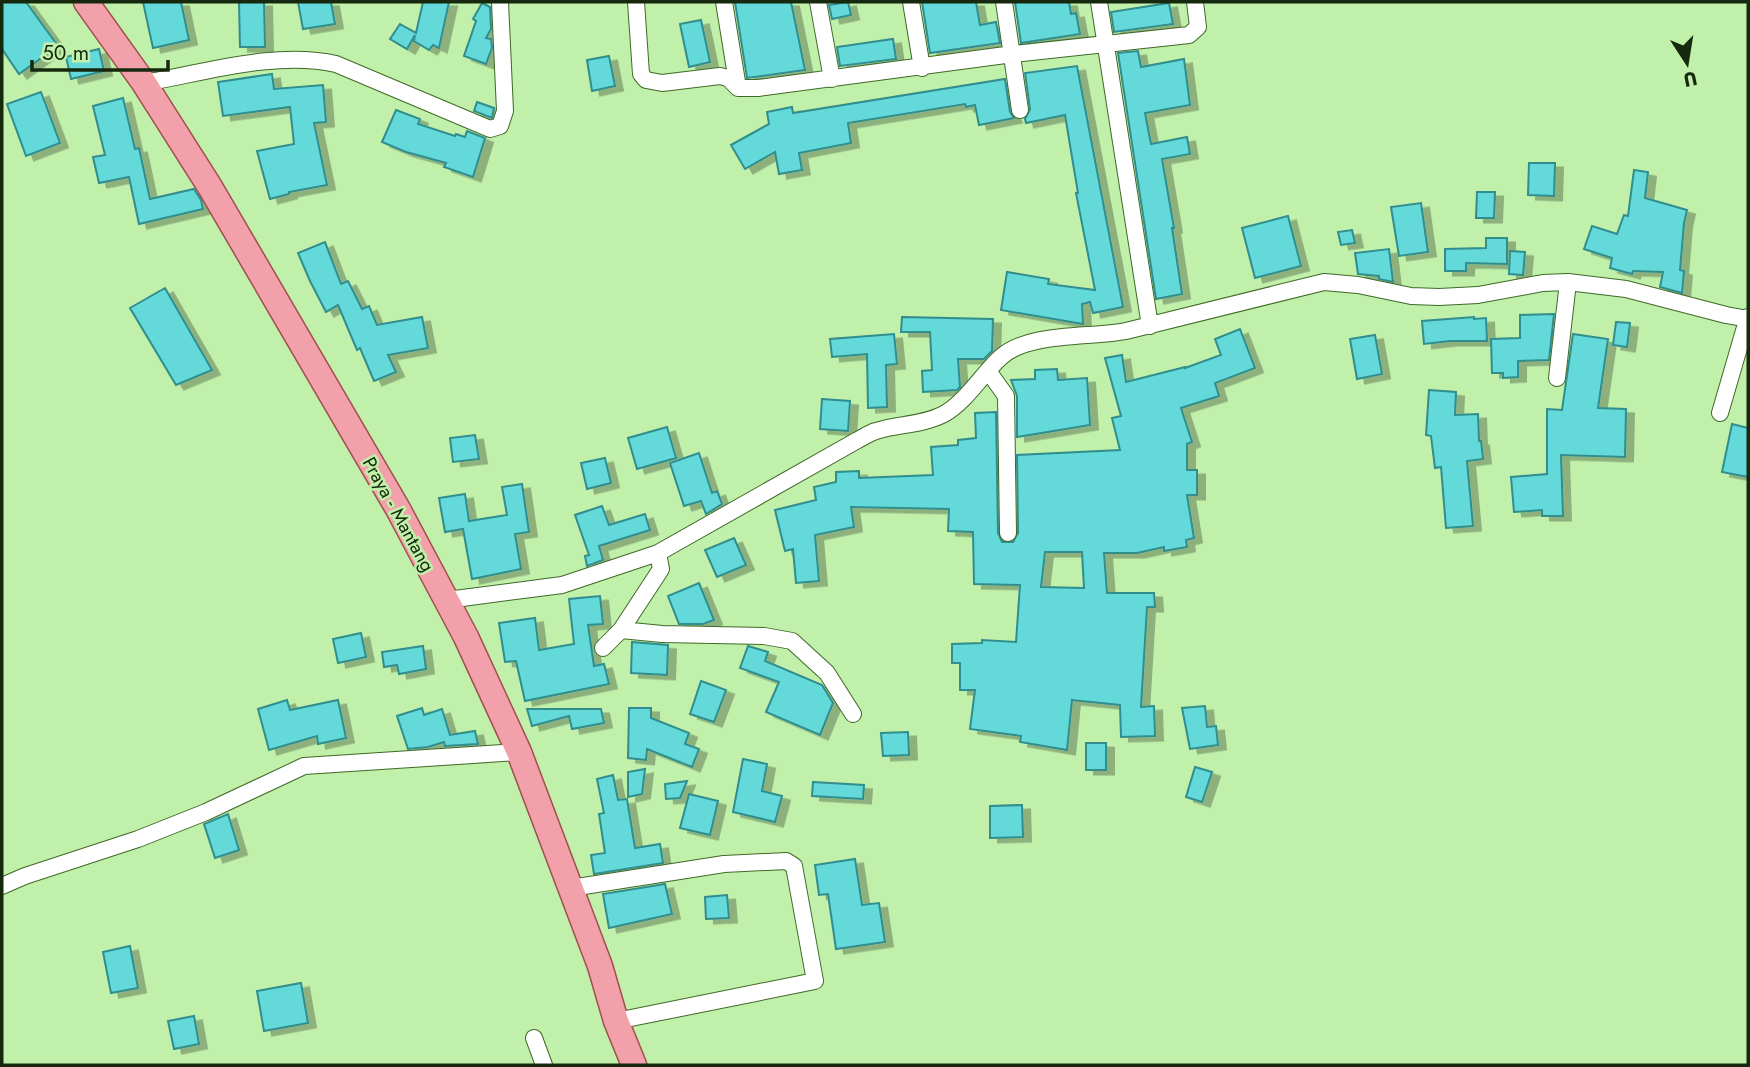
<svg xmlns="http://www.w3.org/2000/svg" width="1750" height="1067" font-family="Jost,sans-serif">
  <style>
    .building { fill: #63d9da; stroke: #318d8d; stroke-width: 2; fill-rule: evenodd; filter: url(#shadow) }
    .lines { fill: none; stroke-linecap: round; stroke-linejoin: round }
    .minor-casing { stroke: #3f6928; stroke-width: 18 }
    .primary-casing { stroke: #a04e4f; stroke-width: 27 }
    .minor { stroke: #fff; stroke-width: 16 }
    .primary { stroke: #f2a1aa; stroke-width: 24 }
    .labels { text-anchor: middle; stroke-width: 5; stroke-linejoin: round; paint-order: stroke }
    .street-label { font-size: 19px; fill: #16280d; stroke: #c0f0aa }
  </style>
  <defs>
    <filter id="shadow"><feDropShadow dx="8" dy="4.5" stdDeviation="0" flood-color="#0004"/></filter>
  </defs>
  <rect width="100%" height="100%" fill="#c0f0aa"/>
  <path class="building" d="M2 2H26L58 46 19 74 2 49Z
    M143 2H181L189 40 153 48Z
    M239 2H264L265 47H240Z
    M298 2H331L335 24 303 29Z
    M423 2H449L439 48 433 45 429 50 414 41 415 35 407 49 390 39 400 24 416 33Z
    M735 2H791L805 70 747 78Z
    M848 2 851 15 832 19 829 5Z
    M922 2H976L980 25 996 22 1000 43 930 53Z
    M1015 2H1069L1071 14 1076 13 1080 34 1021 43Z
    M482 3 490 7 491 29 486 38 491 39 492 48 486 64 464 56 476 21 473 19Z
    M1169 3 1173 24 1114 32 1111 12Z
    M701 20 710 62 689 67 680 24Z
    M893 39 896 59 840 66 837 47Z
    M99 49 104 71 71 79 66 57Z
    M1138 51 1141 67 1184 59 1190 105 1145 113 1151 144 1187 137 1190 154 1162 159 1174 228H1172L1182 294 1156 299 1118 53Z
    M609 56 615 86 592 91 587 60Z
    M1077 66 1123 307 1093 313 1090 302 1082 304 1083 324 1001 310 1007 272 1049 279 1048 284 1095 290 1076 193H1078L1065 115 1026 123 1025 119 1030 109 1025 73Z
    M272 74 274 89 323 85 326 122 314 123 327 185 289 192V194L270 199 257 151 294 144 290 107 223 116 218 82Z
    M1005 79 1010 112 1014 118 979 125 975 105 966 107 965 104 848 123 851 143 799 153 802 170 779 174 775 152 745 169 731 145 769 124 767 112 792 107 793 113Z
    M41 92 60 143 26 156 7 104Z
    M123 98 135 149 139 148 150 199 194 189 201 200 203 209 139 224 129 177 99 183 93 157 105 155 93 106Z
    M477 102 494 108 492 118 474 111Z
    M396 110 420 119 418 124 455 136 456 134 465 137 467 131 485 138 473 177 444 167 446 163 406 152 382 142Z
    M1529 163H1555L1554 196 1528 195Z
    M1634 170 1648 172 1645 198 1687 210 1684 223 1680 270 1684 271 1682 293 1660 287 1663 272 1633 271 1632 274 1610 268 1612 258 1584 249 1592 226 1617 234 1624 215 1628 216Z
    M1477 192H1495L1494 218H1476Z
    M1421 203 1428 252 1399 256 1391 207Z
    M1288 216 1301 266 1255 278 1242 228Z
    M1352 230 1355 243 1341 245 1338 232Z
    M1486 238H1507V264L1466 263V271H1445V249L1486 248Z
    M325 242 341 284 348 281 362 309 369 306 377 325 422 317 428 348 388 355 396 372 374 381 360 348 357 350 338 305 326 312 310 281 298 253Z
    M1389 249 1393 282 1379 279V276L1358 274 1355 253Z
    M1510 251 1525 252 1523 275 1509 274Z
    M165 288 212 370 176 385 130 308Z
    M1554 314 1549 360 1518 361V377L1503 378V373H1492L1491 339 1520 338V315Z
    M902 317 993 319 992 351 984 359H958L960 387 957 390 923 392 922 371 932 370 930 332H901Z
    M1474 317V319L1486 318 1487 341H1450L1424 344 1422 321Z
    M1616 322 1630 323 1627 347 1613 345Z
    M1240 329 1255 368 1215 383 1219 396 1181 408 1192 442 1187 444V470H1197V495H1187L1194 538 1186 540 1187 547 1164 551V547L1137 553H1104L1107 593H1154L1155 607H1147L1141 707 1154 706 1155 736 1121 737 1120 705 1072 700 1067 750 1020 742 1021 736 970 729 975 690H960V663H952V644L982 643V640L1016 642 1020 585 974 584 973 532 948 531 949 509 851 507 854 527 815 535 819 581 796 583 793 549 785 551 775 510 816 500 814 487 836 482V472L859 471V478L933 475 931 447 958 445V440L976 438 975 413 996 412 998 533 1002 542H1013L1018 533 1017 455 1120 450 1112 418 1121 416 1105 358 1122 355 1126 382 1185 367V368L1221 355 1215 339ZM1045 552H1082L1084 588 1041 587Z
    M894 334 897 364 886 365 887 407 868 408 867 354 832 357 830 339Z
    M1573 334 1608 339 1598 408 1626 409 1625 457 1561 455 1563 516H1542V510L1514 512 1511 477 1547 474V409L1562 410Z
    M1375 335 1382 374 1357 379 1350 339Z
    M1057 369 1058 380 1087 378 1090 425 1017 437V396L1011 380 1035 379V370Z
    M1429 390 1456 392 1455 415 1478 414 1479 441H1481L1483 459 1467 461 1473 526 1446 528 1441 467 1435 468 1431 436 1426 435Z
    M822 399 850 401 848 431 820 429Z
    M1732 424 1748 428V477L1722 472Z
    M667 427 676 458 637 469 628 438Z
    M475 435 479 459 453 462 450 438Z
    M699 453 712 493 717 491 722 504 706 514 701 501 684 506 670 463Z
    M605 458 611 483 587 489 581 463Z
    M522 484 529 532 515 534 521 569 472 579 463 529 445 532 439 498 465 494 469 521 507 515 502 487Z
    M602 506 609 525 645 514 650 530 599 546 603 560 587 566 585 556 589 555 575 515Z
    M734 538 746 565 717 577 705 550Z
    M699 583 714 620 703 624H679L668 596Z
    M600 596 603 624 588 625 594 666 604 664 609 684 525 701 516 661 505 662 499 623 535 618 539 650 574 644 569 599Z
    M361 633 366 657 338 663 333 639Z
    M632 642 668 645 667 675 631 673Z
    M423 646 426 669 399 674 397 665 384 667 382 652Z
    M748 646 768 652 765 661 822 685 833 703 820 735 766 712 779 682 740 668Z
    M701 681 726 690 714 722 690 714Z
    M287 700 290 710 338 700 346 738 318 744 317 736 269 750 258 709Z
    M1205 706 1207 727 1216 726 1218 745 1190 749 1182 708Z
    M422 708 424 715 442 709 450 735 475 731 478 744 445 746 444 742 428 747 408 749 397 716Z
    M629 708H651V718L689 733 685 744 699 749 692 767 647 749 646 760 628 758Z
    M527 709H601L604 723 572 729 569 716 532 726Z
    M908 732 909 755 883 756 881 733Z
    M1086 743H1106V770H1086Z
    M743 759 767 764 762 791 782 796 775 822 733 812Z
    M1195 767 1212 772 1202 802 1186 797Z
    M645 769 642 794 628 797V772Z
    M613 775 618 800 627 799 635 848 660 844 663 863 594 874 591 855 605 853 599 814 604 813 597 779Z
    M687 781 680 798 666 799 665 784Z
    M813 782 864 785 863 799 812 796Z
    M689 794 718 801 710 835 680 828Z
    M1022 805 1023 837 990 838V806Z
    M228 814 239 850 215 858 204 824Z
    M855 859 862 905 879 903 885 942 836 949 828 894 819 895 815 865Z
    M665 884 672 914 609 928 603 894Z
    M727 895 729 918 706 919 705 897Z
    M130 946 138 988 111 993 103 952Z
    M301 983 308 1023 264 1031 257 991Z
    M194 1016 199 1044 174 1049 168 1021Z"/>
  <g class="lines">
    <g class="minor-casing">
      <path id="minor" d="M636 2 641 74 646 80 662 83 720 76 728 78 738 88H758L1013 54 1189 35 1198 27 1195 2
        M724 2 738 88
        M818 2 832 79
        M911 2 922 68
        M1004 2 1020 110
        M1099 2 1150 326
        M144 83C203 73 277 50 336 64L490 129 500 126 505 111 500 2
        M988 371 1006 396 1008 533
        M1557 378 1568 282
        M1720 413 1748 317
        M447 600 562 585 658 553 856 441C862 438 869 433 876 431 898 424 923 425 944 414 966 402 982 374 1001 357 1028 332 1090 338 1126 331L1324 282 1358 285 1411 296 1439 297 1478 295 1543 283 1568 282 1626 289 1726 315 1748 319
        M621 630 662 634 764 636 792 641 827 673 853 714
        M603 648 621 630 661 569 658 553
        M2 886 25 876 138 839 206 812 304 766 519 752
        M571 888 724 864 786 861 794 866 815 981 616 1021
        M534 1038 544 1065"/>
    </g>
    <g class="primary-casing">
      <path id="primary" d="M86 2 144 83 210 187 398 509 466 637 519 752 600 966 616 1021 634 1065"/>
    </g>
    <use href="#minor" class="minor"/>
    <use href="#primary" class="primary"/>
  </g>
  <g class="labels">
    <g class="street-label">
      <text transform="translate(399 514) rotate(61)" y="7">Praya - Mantang</text>
    </g>
  </g>
  <rect width="1750" height="1067" fill="none" stroke="#16280d" stroke-width="7"/>
  <g transform="translate(1687 63) rotate(168)" stroke="#c0f0aa" stroke-width="5" paint-order="stroke">
  <path d="M0-5L12 26L0 18L-12 26Z" fill="#16280d"/>
  <text y="-10" font-size="19" font-weight="bold" text-anchor="middle" fill="#16280d">U</text>
  </g>
  <path d="M32 60v10h136v-10" fill="none" stroke="#16280d" stroke-width="3.5"/>
  <text x="42" y="60" font-size="21" fill="#16280d" stroke="#c0f0aa" stroke-width="5" paint-order="stroke">50 m</text>
</svg>
